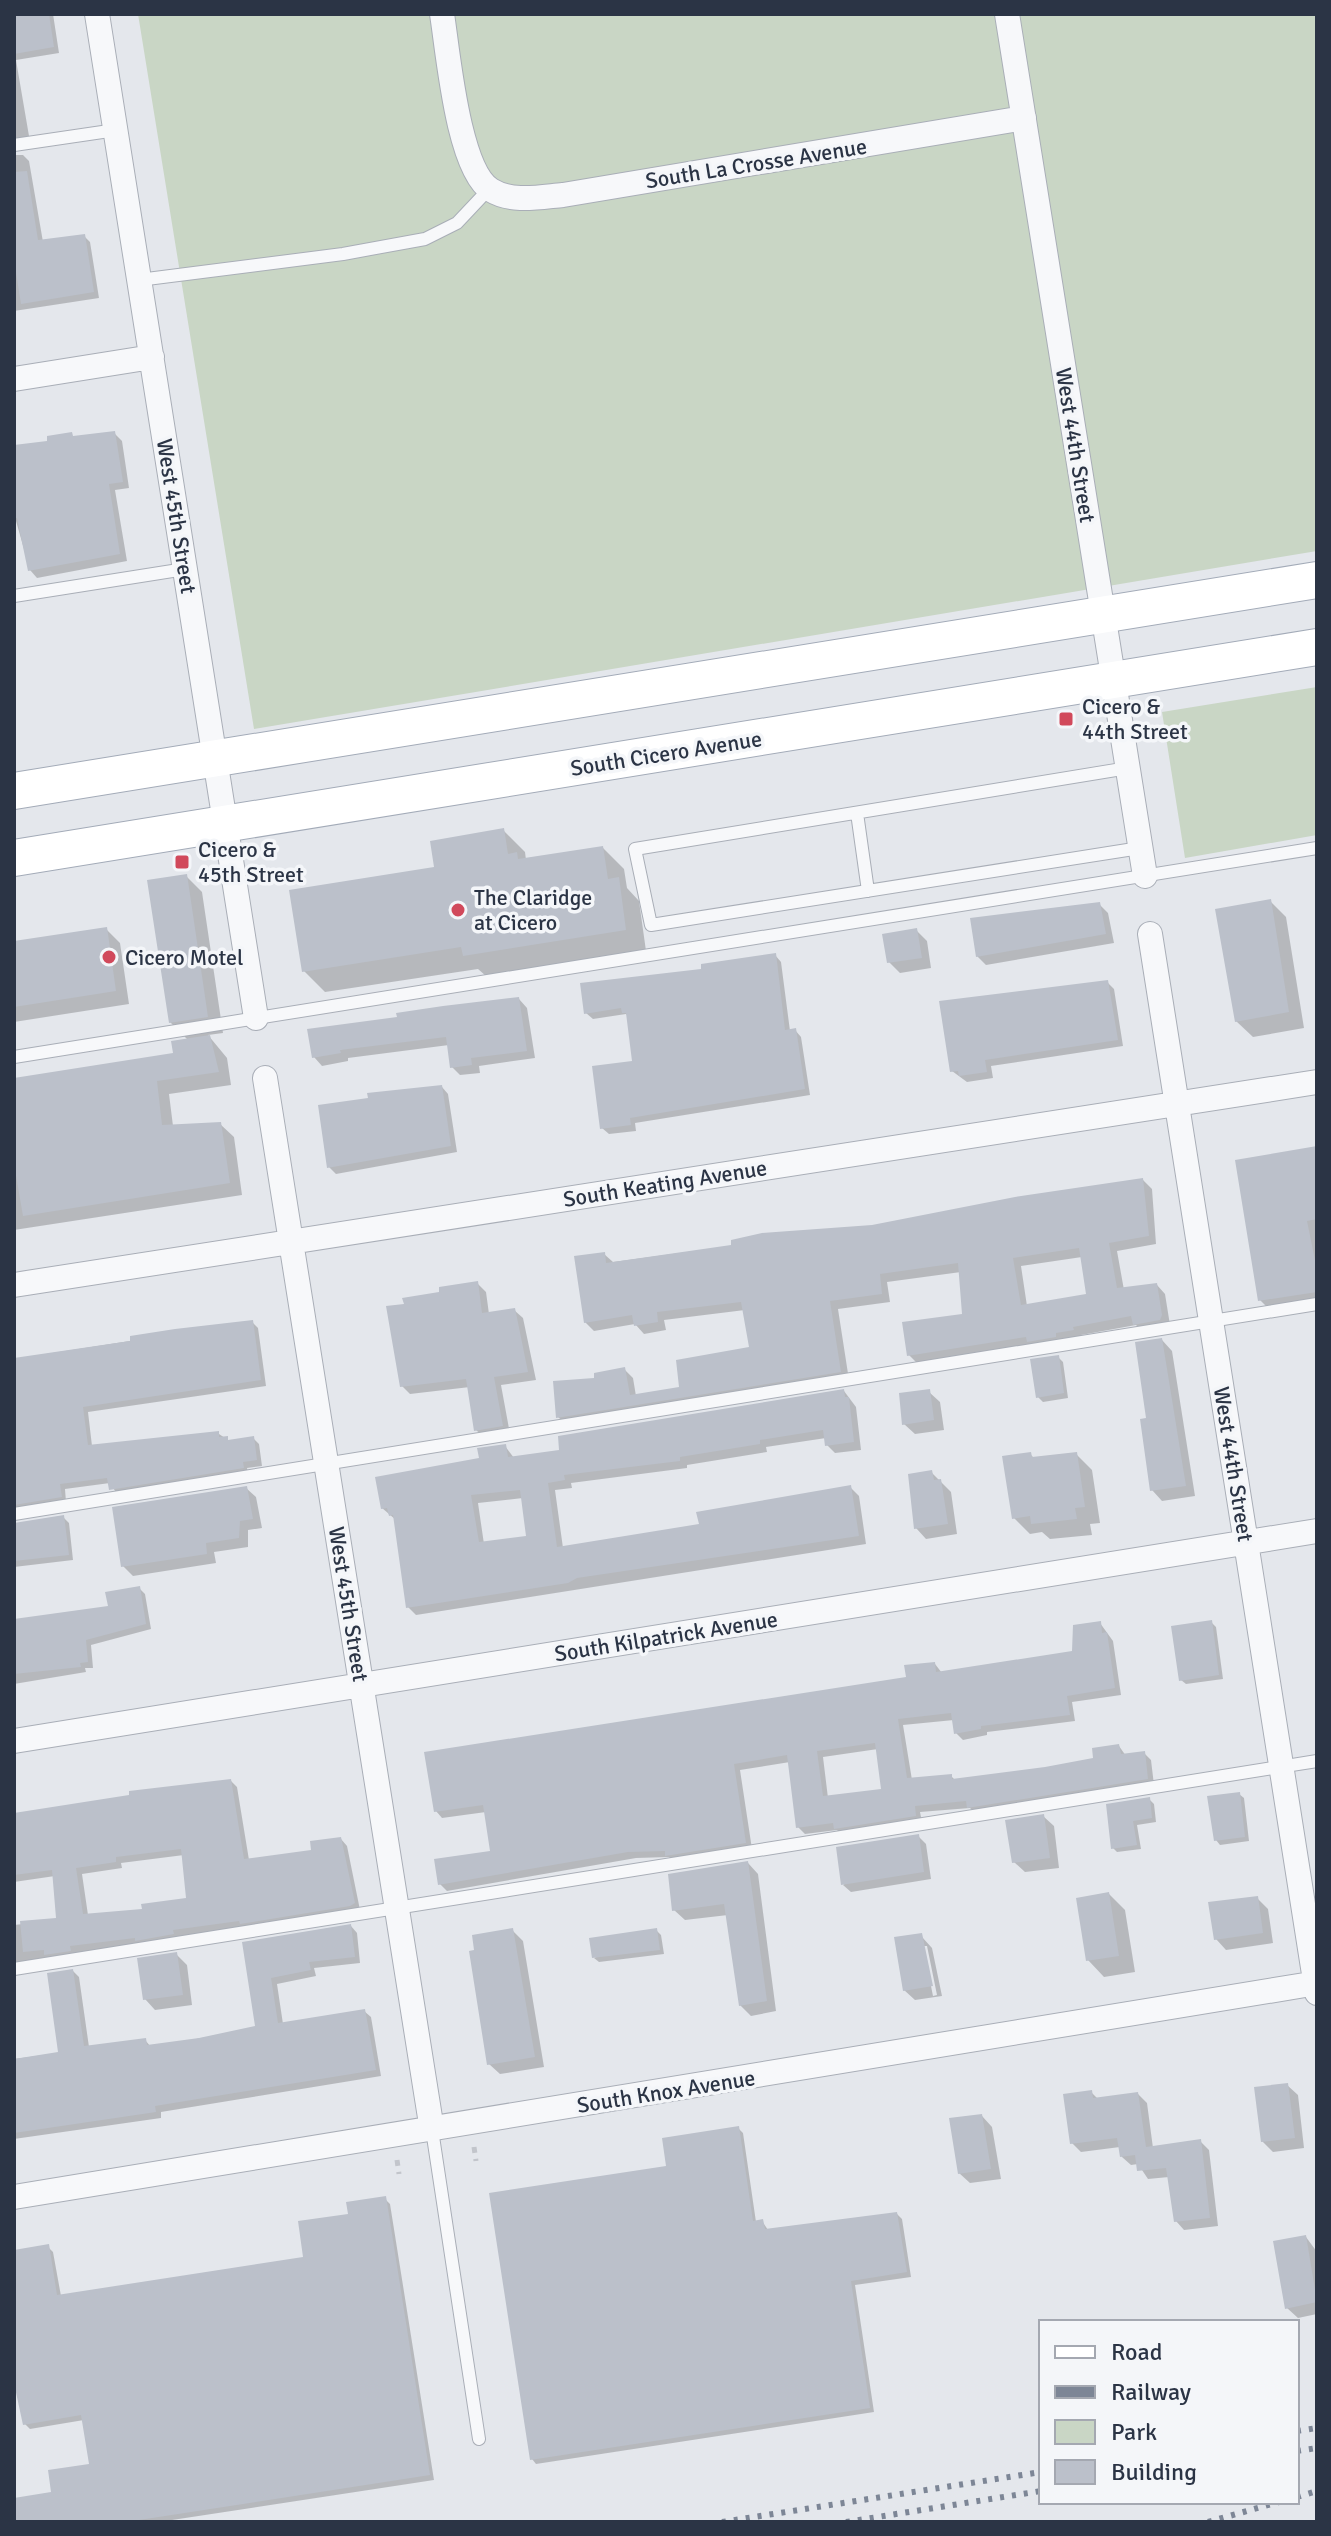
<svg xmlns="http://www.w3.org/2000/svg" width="1331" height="2536" font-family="Signika,sans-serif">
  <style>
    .green { fill: #c9d6c5 }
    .shadow { fill: #0003; fill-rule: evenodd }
    .building { fill: #bbc0ca; fill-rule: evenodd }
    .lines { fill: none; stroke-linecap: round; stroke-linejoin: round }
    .service-casing { stroke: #a9aeb7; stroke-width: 14 }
    .minor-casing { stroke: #a9aeb7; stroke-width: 26 }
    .primary-casing { stroke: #a3abb8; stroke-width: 38 }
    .path { stroke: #c2c5cb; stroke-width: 5; stroke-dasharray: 6 6; stroke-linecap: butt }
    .service { stroke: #f7f8fa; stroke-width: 12 }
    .minor { stroke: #f7f8fa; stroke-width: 24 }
    .primary { stroke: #fff; stroke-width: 36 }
    .rail { stroke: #7d8696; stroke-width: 6; stroke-dasharray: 4 8; stroke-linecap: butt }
    .poi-dot { fill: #d1495b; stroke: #f4f6f9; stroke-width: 3 }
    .labels { text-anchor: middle; stroke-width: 7; stroke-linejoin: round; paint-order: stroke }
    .street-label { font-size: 22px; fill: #2b3445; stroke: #f4f6f9 }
    .poi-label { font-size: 22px; fill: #2b3445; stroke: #f4f6f9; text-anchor: start }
  </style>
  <rect width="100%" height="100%" fill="#e4e7ec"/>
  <path class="green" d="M138 14H1317V551L254 729Z
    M1317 687V835L1185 858 1162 712Z"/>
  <path class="shadow" d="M14 14H53L59 53 16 60 29 136 27 140 14 144Z
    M14 155H23L29 161 43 242 84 236 90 242 99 298 14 311Z
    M114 433 122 441 129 488 115 490 127 561 37 578 30 570 14 514V447Z
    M503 830 525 852 526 860 603 848 624 869 627 888 639 901 646 951 486 976 478 969 325 992 304 971Z
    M186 876 202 892 223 1033 208 1035 227 1058 231 1085 169 1094 173 1126 220 1124 234 1137 242 1195 14 1230V1080L175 1054 188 1040 170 1022Z
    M1270 901 1286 917 1304 1028 1253 1037 1236 1021Z
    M1099 904 1108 913 1114 943 986 965 977 956Z
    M106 929 120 943 129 1004 14 1022V943Z
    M916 930 927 941 931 968 900 973 889 962Z
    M775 955 781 962 790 1031 795 1030 801 1037 810 1095 635 1123 636 1131 609 1134 602 1128 635 1062 629 1017 626 1014 593 1019 586 1013Z
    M1107 982 1114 989 1123 1046 991 1066 993 1078 967 1082 952 1071Z
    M519 999 527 1008 535 1058 479 1066 480 1073 460 1075 452 1067 449 1045 348 1058V1061L322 1066 314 1057Z
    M442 1087 448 1094 457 1152 336 1174 329 1167Z
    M1317 1148V1298L1267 1307 1260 1300Z
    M1143 1180 1152 1189 1156 1244 1117 1251 1124 1290 1157 1285 1165 1294 1170 1325 1143 1332 1136 1325 1081 1335 1082 1338 918 1364 909 1355 964 1316 961 1272 887 1282 890 1302 838 1309 849 1380 567 1425 558 1417 597 1379 624 1369 633 1378 636 1396 682 1389 751 1348 745 1310 664 1320 666 1330 644 1334 635 1324 594 1331 585 1322 604 1254 613 1262 873 1227ZM1082 1257 1089 1295 1027 1306 1021 1266Z
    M477 1283 486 1292 489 1314 514 1310 523 1318 536 1380 501 1385 510 1434 485 1438 476 1430 470 1387 410 1394 402 1386 406 1305Z
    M252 1322 258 1328 266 1386 88 1412 92 1446 219 1434 231 1442 253 1438 259 1444 262 1466 247 1468 248 1473 117 1494 110 1483 65 1489 66 1502 14 1515V1359Z
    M1162 1340 1172 1351 1195 1496 1162 1501 1152 1490 1148 1419Z
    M1058 1357 1063 1362 1068 1398 1043 1402 1038 1397Z
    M844 1391 856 1407 861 1450 835 1453 827 1445 826 1438 766 1447 767 1452 687 1465V1468L571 1483 572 1488 555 1490 563 1548 701 1526 851 1488 859 1496 866 1544 416 1615 408 1607 396 1520 382 1508 505 1446 514 1458 561 1452ZM523 1498 528 1537 484 1544 478 1503Z
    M929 1392 940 1402 944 1430 915 1434 904 1424Z
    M1030 1454 1035 1459 1076 1454 1092 1470 1100 1523 1090 1524 1092 1535 1050 1539 1042 1532 1030 1534 1014 1518Z
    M931 1472 951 1492 957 1534 926 1539 916 1528Z
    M246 1488 256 1497 262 1528 248 1530V1547L214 1552 216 1563 133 1576 123 1566Z
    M63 1517 69 1523 73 1560 14 1567V1525Z
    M139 1588 145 1594 151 1629 91 1645 93 1668H85L86 1672 14 1684V1623L110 1608Z
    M1211 1622 1216 1627 1223 1679 1186 1684 1181 1680Z
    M1100 1623 1113 1641 1121 1695 1072 1702 1075 1721 987 1732V1735L963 1740 956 1733 954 1720 903 1725 912 1780 951 1776 956 1781 1045 1769 1095 1759 1119 1746 1126 1756 1144 1753 1151 1760 1154 1785 976 1814 970 1808 920 1812 922 1822 842 1835 837 1830 805 1834 798 1827 790 1762 740 1770 752 1849 674 1862 669 1857 636 1858 447 1891 440 1884 492 1853 486 1812 442 1818 436 1811 908 1678 935 1664 942 1673 1074 1652ZM878 1749 883 1791 828 1798 823 1757Z
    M231 1781 237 1787 249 1860 313 1852 341 1839 347 1846 360 1910 14 1964V1925L58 1920 55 1876 14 1882V1816ZM184 1855 189 1900 144 1911 88 1915 82 1874 122 1868 121 1863Z
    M1239 1794 1244 1798 1249 1841 1220 1845 1216 1840Z
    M1149 1799 1154 1804 1156 1822 1137 1825 1141 1849 1117 1852 1113 1848Z
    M1043 1816 1054 1826 1059 1868 1025 1872 1014 1862Z
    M918 1836 926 1844 931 1879 851 1892 843 1885Z
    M748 1863 758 1874 776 2011 751 2016 740 2005 728 1915 685 1920 674 1910Z
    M1109 1894 1125 1910 1135 1972 1104 1977 1088 1960Z
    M1257 1898 1268 1909 1273 1943 1226 1950 1216 1939Z
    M351 1926 357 1933 360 1963 314 1968 316 1976 277 1984 283 2024 364 2011 371 2017 381 2076 161 2112V2118L14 2139V2059L60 2053 73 1971 79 1977 89 2047 145 2040 151 2047 258 2028 245 1943Z
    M656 1930 661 1935 664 1954 599 1962 594 1958Z
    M513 1931 523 1941 544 2067 500 2074 489 2064Z
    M922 1937 932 1948 942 1996 915 2000 904 1990ZM923 1946H927L937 1995 933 1996Z
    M176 1954 187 1965 192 2005 155 2010 145 1999Z
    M1287 2085 1298 2095 1304 2148 1273 2152 1262 2141Z
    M1091 2092 1098 2099 1138 2094 1147 2103 1153 2148 1200 2141 1209 2150 1218 2226 1184 2230 1176 2221 1169 2177 1148 2179 1138 2164 1131 2165 1122 2157 1120 2147 1081 2152 1072 2143Z
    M982 2116 992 2127 1001 2179 970 2183 959 2173Z
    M738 2128 743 2133 756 2222 762 2221 768 2230 897 2214 902 2219 911 2277 855 2285 874 2412 536 2464 532 2459 669 2168Z
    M385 2199 390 2204 434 2480 159 2522H14V2500L54 2494 91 2465 84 2420 30 2429 25 2424 19 2388H14V2252L48 2247 53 2252 61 2296 306 2259 350 2215Z
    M1306 2237 1317 2252V2314L1298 2318 1287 2308Z"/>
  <path class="building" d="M14 14H49L54 47 14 54Z
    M27 171 38 240 85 234 94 292 21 304 14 260V172Z
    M115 431 123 482 109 484 120 554 28 571 17 518 14 519V445L47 441V436L72 432 73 436Z
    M504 828 508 854 517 852 518 859 603 846 608 879 619 877 626 930 463 956 461 947 302 972 289 890 434 867 430 841Z
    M187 874 208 1017 169 1023 147 880Z
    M1271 899 1289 1012 1235 1022 1215 909Z
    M1100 902 1106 934 976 957 970 918Z
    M107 927 116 991 14 1007V941Z
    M917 928 922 958 887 963 882 934Z
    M776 953 785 1030 796 1028 805 1089 630 1118 631 1125 600 1129 592 1066 632 1061 626 1013H622L621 1008 584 1014 580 983 701 969V964Z
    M1108 980 1118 1040 985 1060 987 1072 959 1076 958 1071 950 1072 939 1001Z
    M519 997 527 1051 471 1058 472 1065 450 1068 446 1037 340 1050 341 1053 312 1058 307 1029 397 1017 396 1013 443 1006Z
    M210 1035 219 1072 157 1081 162 1125 221 1122 230 1183 23 1216 14 1164V1078L173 1053 171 1041Z
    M442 1085 451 1146 327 1168 318 1105 368 1098 367 1093Z
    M1317 1146V1219L1307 1221 1317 1270V1292L1258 1301 1235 1160Z
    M1143 1178 1149 1236 1109 1243 1117 1288 1157 1283 1162 1315 1160 1320 1133 1325 1131 1316 1073 1327 1074 1330 1056 1333V1337L1027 1342 1026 1337 907 1356 902 1322 962 1314 958 1263 880 1274 882 1294 830 1301 841 1372 556 1418 553 1381 594 1378V1373L625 1367 630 1395 679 1387 676 1360 749 1347 741 1302 657 1312 658 1322 634 1326 632 1315 584 1323 574 1256 605 1252 606 1263 731 1245V1240L762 1233 872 1225 1015 1197ZM1079 1248 1086 1294 1021 1305 1013 1258Z
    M478 1281 482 1313 515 1308 528 1372 494 1377 503 1426 474 1431 466 1379 400 1387 386 1306 404 1304 402 1298 439 1292V1287Z
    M253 1320 261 1380 83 1407 88 1445 219 1431V1437L228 1436V1440L254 1436 257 1460 243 1462 244 1468 109 1490 107 1478 60 1484 62 1497 14 1505V1358L130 1341V1336L175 1329Z
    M1162 1338 1186 1486 1150 1491 1140 1419 1146 1418 1135 1342Z
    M1059 1355 1064 1393 1036 1398 1030 1359Z
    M844 1389 845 1397H849L854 1442 825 1446 823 1430 760 1440V1444L680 1457V1461L564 1475 565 1480 548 1483 557 1547 699 1524 696 1512 851 1485 859 1536 577 1578 568 1583 406 1608 393 1515 389 1516 387 1508 381 1509 375 1477 479 1458 477 1448 506 1444 508 1457 559 1450 558 1436ZM520 1490 526 1536 479 1542 471 1495Z
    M930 1389 934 1420 902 1425 899 1393Z
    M1031 1452 1032 1457 1077 1452 1085 1507 1075 1508 1077 1519 1031 1524 1030 1516 1012 1519 1002 1456Z
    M932 1470 934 1480 941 1479 948 1524 914 1529 908 1474Z
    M247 1486 253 1519 240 1521 239 1538 206 1543 207 1554 121 1567 112 1507Z
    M64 1515 69 1555 14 1561V1523Z
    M140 1586 146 1624 86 1640 88 1662 80 1663 81 1667 14 1674V1619L108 1606 105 1592Z
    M1212 1620 1219 1675 1179 1681 1171 1626Z
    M1101 1621 1102 1633 1107 1632 1115 1688 1067 1696 1070 1715 981 1726V1729L954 1734 951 1713 898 1719 907 1778 952 1774V1779L1045 1767 1093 1758 1092 1748 1119 1744 1121 1754 1145 1751 1148 1779 967 1808 966 1801 915 1806 916 1816 834 1829 833 1823 796 1828 787 1755 734 1764 746 1843 665 1856V1851L628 1852 438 1885 434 1859 490 1851 483 1805 434 1812 424 1752 906 1677 904 1665 935 1662 936 1672 1072 1651 1073 1625ZM875 1743 881 1789 823 1796 817 1751Z
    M231 1779 244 1859 311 1850 310 1841 341 1837 355 1903 350 1906 240 1924 239 1921 173 1930 174 1934 135 1941V1938L70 1946 71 1951 44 1955V1950L23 1952 20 1921 56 1918 52 1870 14 1875V1813L129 1795V1791ZM181 1849 186 1898 141 1904 142 1909 83 1914 76 1868 116 1862V1857Z
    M1240 1792 1245 1837 1214 1841 1207 1796Z
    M1150 1797 1152 1818 1133 1821 1137 1845 1111 1849 1106 1804Z
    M1044 1814 1050 1858 1012 1863 1005 1820Z
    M919 1834 924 1872 841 1885 836 1847Z
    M748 1861 767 2001 739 2006 724 1904 672 1911 668 1874Z
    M1109 1892 1119 1956 1086 1961 1076 1898Z
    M1258 1896 1263 1933 1214 1940 1208 1902Z
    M351 1924 355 1957 309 1962 311 1970 271 1978 278 2023 365 2009 376 2070 155 2106 156 2112 14 2133V2059L58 2052 47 1973 73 1969 84 2046 146 2038 147 2045 199 2038 255 2026 242 1942Z
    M513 1928 535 2057 487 2065 469 1951 474 1950 472 1935Z
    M657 1928 660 1950 592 1958 589 1938Z
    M922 1933 933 1986 903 1991 894 1937Z
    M177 1952 183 1995 143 2000 137 1958Z
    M1288 2083 1295 2138 1261 2142 1254 2087Z
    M1092 2090 1093 2098 1138 2092 1146 2147 1201 2139 1210 2218 1174 2222 1166 2168 1137 2171 1135 2155 1120 2157 1117 2138 1070 2144 1063 2094Z
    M982 2114 991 2169 958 2174 949 2118Z
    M739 2126 753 2221 763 2219 765 2229 897 2212 907 2272 851 2281 870 2408 530 2460 489 2193 666 2166 662 2138Z
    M386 2196 430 2475 126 2522H14V2498L51 2492 48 2470 89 2464 81 2415 23 2425 14 2383V2250L49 2244 57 2295 303 2257 298 2221 348 2214 346 2202Z
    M1306 2235 1317 2302 1285 2309 1273 2241Z"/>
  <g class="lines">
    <g class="service-casing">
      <path id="service" d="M14 145 116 130
        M139 280 343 254 425 239 457 223 489 189
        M14 596 185 569
        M1128 768 635 849 651 925 1140 848
        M857 813 868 891
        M14 1057 1317 848
        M14 1514 1317 1304
        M14 1969 1317 1761
        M432 2130 479 2439"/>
    </g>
    <g class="minor-casing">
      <path id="minor" d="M97 14 256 1018
        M442 14C448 52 458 170 491 190 512 203 540 197 563 195L1024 118
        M1007 14 1145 876
        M14 379 152 357
        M1150 934 1317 1993
        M265 1078 432 2130
        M14 1285 1317 1082
        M14 1741 1317 1531
        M14 2197 1317 1983"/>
    </g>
    <g class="primary-casing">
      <path id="primary" d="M14 791 1317 580
        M14 858 1317 647"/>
    </g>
    <path class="path" d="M474 2147 476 2161
      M397 2160 399 2174"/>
    <use href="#service" class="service"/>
    <use href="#minor" class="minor"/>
    <use href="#primary" class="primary"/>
    <path class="rail" d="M1297 2431 1317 2428
      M1297 2451 1317 2448
      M1297 2497 1317 2491
      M722 2522 1041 2472
      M846 2522 1041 2491
      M1208 2522 1279 2502"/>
  </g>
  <g class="poi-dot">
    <rect x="1058" y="711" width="16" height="16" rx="4"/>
    <rect x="174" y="854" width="16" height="16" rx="4"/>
    <circle cx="458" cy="910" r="8"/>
    <circle cx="109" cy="957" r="8"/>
  </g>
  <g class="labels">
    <g class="street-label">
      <text transform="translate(756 163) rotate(-9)" y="8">South La Crosse Avenue</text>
      <text transform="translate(1076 445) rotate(81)" y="8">West 44th Street</text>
      <text transform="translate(177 516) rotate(81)" y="8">West 45th Street</text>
      <text transform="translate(666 753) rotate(-9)" y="8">South Cicero Avenue</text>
      <text transform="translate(665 1183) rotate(-9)" y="8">South Keating Avenue</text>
      <text transform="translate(1234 1464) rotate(81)" y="8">West 44th Street</text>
      <text transform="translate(349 1604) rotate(81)" y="8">West 45th Street</text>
      <text transform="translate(666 1636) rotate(-9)" y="8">South Kilpatrick Avenue</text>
      <text transform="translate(666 2091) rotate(-9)" y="8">South Knox Avenue</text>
    </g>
    <g class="poi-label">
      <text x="1082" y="714">Cicero &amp;<tspan x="1082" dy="25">44th Street</tspan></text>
      <text x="198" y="857">Cicero &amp;<tspan x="198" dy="25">45th Street</tspan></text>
      <text x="474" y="905">The Claridge<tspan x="474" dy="25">at Cicero</tspan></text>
      <text x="125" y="965">Cicero Motel</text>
    </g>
  </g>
  <rect width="1331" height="2536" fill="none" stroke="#2b3445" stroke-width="32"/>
  <rect x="1039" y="2320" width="260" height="184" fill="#f4f6f9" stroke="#a4a8b1" stroke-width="2"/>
  <rect x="1055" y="2346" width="40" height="12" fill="#ffffff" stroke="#a4a8b1" stroke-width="2"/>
  <text x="1111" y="2360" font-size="24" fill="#2b3445">Road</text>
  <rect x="1055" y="2386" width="40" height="12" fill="#7d8696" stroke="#a4a8b1" stroke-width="2"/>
  <text x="1111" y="2400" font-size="24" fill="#2b3445">Railway</text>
  <rect x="1055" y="2420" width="40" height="24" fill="#c9d6c5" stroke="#a4a8b1" stroke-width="2"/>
  <text x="1111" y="2440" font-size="24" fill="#2b3445">Park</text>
  <rect x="1055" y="2460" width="40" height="24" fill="#bbc0ca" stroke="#a4a8b1" stroke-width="2"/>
  <text x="1111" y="2480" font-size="24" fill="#2b3445">Building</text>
</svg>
